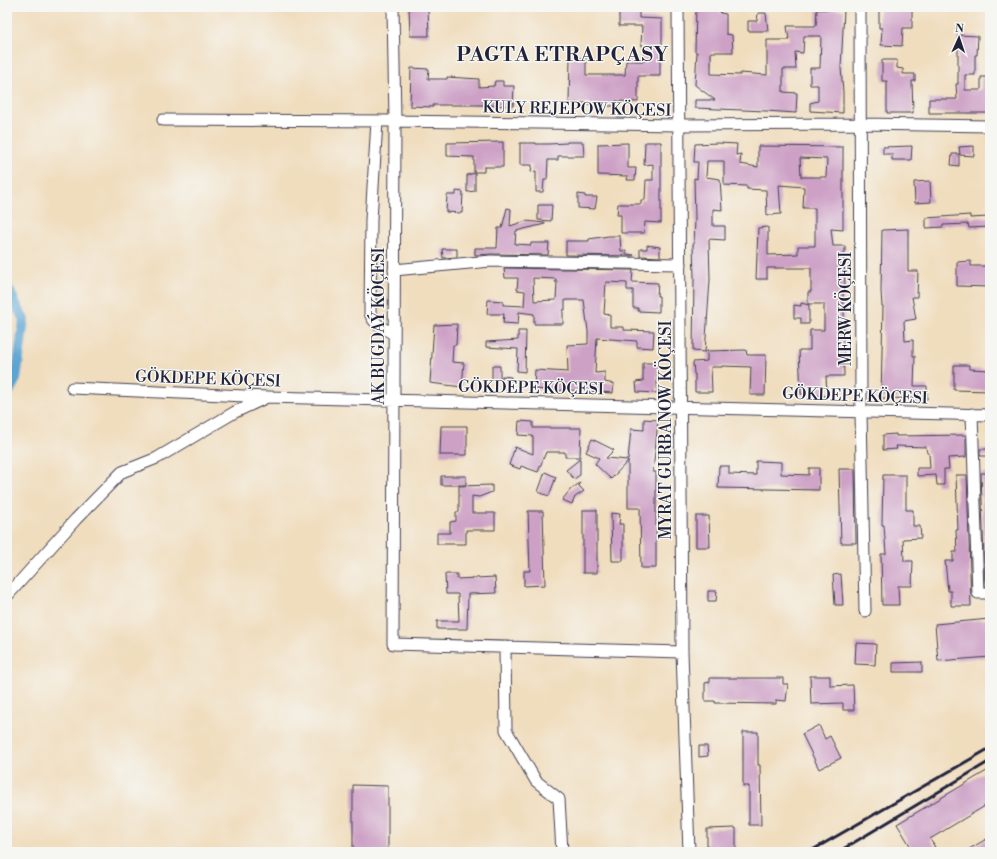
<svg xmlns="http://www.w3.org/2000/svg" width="997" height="859" font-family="'Libre Bodoni',serif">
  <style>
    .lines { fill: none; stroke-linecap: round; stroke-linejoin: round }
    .canal { stroke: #5aa4d2; stroke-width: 10 }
    .building { fill: #cda1c6; fill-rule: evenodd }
    .minor-casing { stroke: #413e4f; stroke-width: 13 }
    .minor { stroke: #fff; stroke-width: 11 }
    .rail { stroke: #22223b; stroke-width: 3 }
    .labels { text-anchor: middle; stroke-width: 3; stroke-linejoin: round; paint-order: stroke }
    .street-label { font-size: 16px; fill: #22223b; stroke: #f6f6f2 }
    .district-label { font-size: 20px; font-weight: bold; letter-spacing: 1px; fill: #22223b; stroke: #f6f6f2 }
  </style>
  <rect width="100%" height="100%" fill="#f6f6f2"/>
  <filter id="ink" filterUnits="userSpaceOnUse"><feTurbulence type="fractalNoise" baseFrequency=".025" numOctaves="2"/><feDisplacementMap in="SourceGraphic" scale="8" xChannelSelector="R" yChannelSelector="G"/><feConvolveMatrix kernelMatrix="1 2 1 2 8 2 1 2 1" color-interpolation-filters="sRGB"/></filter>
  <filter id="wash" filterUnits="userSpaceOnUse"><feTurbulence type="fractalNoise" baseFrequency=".012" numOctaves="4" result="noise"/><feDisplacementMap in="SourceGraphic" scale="16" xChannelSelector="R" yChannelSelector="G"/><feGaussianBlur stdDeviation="0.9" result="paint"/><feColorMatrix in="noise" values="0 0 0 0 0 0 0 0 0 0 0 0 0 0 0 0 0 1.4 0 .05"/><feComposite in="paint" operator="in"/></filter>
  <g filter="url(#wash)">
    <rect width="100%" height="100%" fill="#f0ddbe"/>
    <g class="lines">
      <path class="canal" d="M7 286 24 320 16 379 7 395"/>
    </g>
    <g id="blocks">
      <path class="building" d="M409 7H428L429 36H410Z
        M619 7H639V18L662 19V45H660V76H638V102L616 101V106H590V103H569L570 58H586V75H625L626 61H644L643 45H641L642 26H619Z
        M696 7H717V10H721L720 13 726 14V34L732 35 733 52H711V74L740 75V73L767 75V40H789L787 26H816L817 9 844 10 841 68 843 92V113L810 111V103L818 101V85H810V68H820L821 36H804L803 53 795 52 796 69H783V92L797 93 796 113 766 111 695 108V100H715L695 85 697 52H695Z
        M879 7H912V28H903L902 46 881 45 882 28H879Z
        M758 13H766L768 31H748V21H757Z
        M958 35 978 36 977 55H975V75H965V90H981V77H990V113H929V99H957L956 84H958Z
        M882 60H897V68L903 69V74H915V81H912L913 113H887V81H882Z
        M411 68 429 69 428 79H447V77L479 79V87L494 86 495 81H503V86H514L513 106 479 105H433V107L410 106Z
        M503 142V167H484V172H474V157L447 156V143Z
        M567 142H583L584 156H558V160H548L547 180H544L543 192H536V171L531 172 532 165H520V143H536V144H549L567 143Z
        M645 142H661V223L645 222 644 233H621V215H617L618 204H641V200H645L646 180H653V164L644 165Z
        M628 143V168H636L635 180H627L628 176 598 175V144Z
        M718 143 737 144 736 155 741 154 740 164 758 167V146L843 147V230L831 229 833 246H845V253H844L845 287H843V308H844V327H843L844 376H826L827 396 801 394 799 350H810V330H824V304H808V292H811V268H767V279H756L758 228 768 227V255L798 254V246H815V208H803L804 187 779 185 781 214 767 215 766 190 747 189V186L724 185V161H707L706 177 720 179 722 210 713 209V226H725V240L709 239 710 280 705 352 693 351 694 278 693 244H694L695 219 694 178 697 179 698 162H694L695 144ZM800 158 827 159 826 177H801Z
        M912 146 911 160H892V154H883V147Z
        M974 146V156L960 155 959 147Z
        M952 154H959V166L951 165Z
        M475 173V191L467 192V175Z
        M930 181 931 202 915 203 914 182Z
        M456 191 463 192 462 213 446 212 447 195H456Z
        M578 194 585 195V197H597L595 209 578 208Z
        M538 205H552L551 221 538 220Z
        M507 208 511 209 510 226 526 221 545 223V224L516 231 515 244 531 245V243H549L548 255 491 254 475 255V248H497L498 228H502Z
        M970 215V218L989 217V227L969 228 968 224 943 225V227L926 228V218Z
        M908 229V271H918L917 297H912L916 319 904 321 905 341 913 340V356H915L914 386H927V399L881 398 883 306H882L881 291 882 230Z
        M609 236H620L621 251H626V254L634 255 633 256 566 255V241H589V239Z
        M647 245 660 247V257L640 256V249H647Z
        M442 249H457V257L443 258Z
        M971 261V266H990V287L957 286V262Z
        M504 268 633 270 632 282 658 283 657 296H659V312L638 311V308H633V290H627V283L606 282 604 314 610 315V327H624V330L654 331 653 348 637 347V341L597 338 595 373 605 372V382L614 384 613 393 571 390H561V391L534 389 535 370 568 372 567 345 588 344V331L584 300H565V310H563V324H534V314L519 312 518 324 503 323 504 314H487L488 300 503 301V305L524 306 525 291 517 290 518 278H505ZM533 278 556 279 555 282H557L556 300 534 301Z
        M801 303 809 305V324H801V318H794V305L801 306Z
        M457 324 456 345H453L452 362 464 363 462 387 430 383 434 325Z
        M518 331H526L525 372 517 371 518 349 486 347V342L518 340Z
        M746 350 747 355H766L765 395H750L751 367 722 366V367H711L712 392H695V374H694L693 362 707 361V351Z
        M643 363H657V393L637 392 636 382 643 381Z
        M954 365H969V369L990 370V391L954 390Z
        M492 366H500V379H492Z
        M502 376 511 377V389H501Z
        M644 419 658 420 653 472H656V568H641L640 508H628V461L611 479 595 464 599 458 586 452 592 439 614 450 606 458 628 460 631 429 644 430Z
        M519 421 533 422V428H581L580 457H565V452H546L538 472 521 466 520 469 509 465 515 447 533 454V436L518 435Z
        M441 426H467V455H440Z
        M896 434V436L966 435V457L948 458 949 469H944V485H937L936 475 917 476V468H930L929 453H927L926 447 896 446 897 449 883 450V435Z
        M980 449H990V456H980Z
        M580 459V475L574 479 566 470Z
        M756 461 781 462V474L809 475V468H819V490L718 488 719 466H729V474L756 475Z
        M839 469H855L856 543H841Z
        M545 472 556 477 549 496 538 492Z
        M981 473H990V586H985Z
        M883 475H906V510H913V526H920L921 538 903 539 904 561H913L912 586H898L899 605H882L881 554H886L884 525H882Z
        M956 475H967L971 606H951V591H948L945 561H953V552H957L956 530H958Z
        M441 476H466V485H441Z
        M580 483 579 486 584 491 575 497 572 504 562 500 571 489Z
        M492 485V492L479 497 472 496V513H495V530H466V544H437V533H450V522L456 521V512H459V486Z
        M583 510H597V573H583Z
        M528 511H543L545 585 524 586V571H530Z
        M611 513 620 514 619 524H623V561H612Z
        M696 516H709L710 547H696Z
        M445 574H457V579L495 577 496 593 468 594 467 629H437V621H459L458 594H446Z
        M841 574 843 605H835L833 575Z
        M708 591H717L716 601H708Z
        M990 619V657L938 661 935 624Z
        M856 643 876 644 875 665 855 664Z
        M922 662V672H893V663Z
        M810 676H830V686L853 685 854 710H843V703L811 704Z
        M710 678H783V684H788L786 701 776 700V704L715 703V701H705V683L710 682Z
        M819 725 825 739 830 736 841 758 819 769 802 734Z
        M743 732H758V765H760L761 825H749V786H743Z
        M699 746H707L708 756 699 757Z
        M990 769V803L930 839 935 847 926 852H914L897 824Z
        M353 785 388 786V852H353Z
        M736 828V852H707V829Z
        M990 837V852H964Z"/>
    </g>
  </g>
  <g filter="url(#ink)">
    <use href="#blocks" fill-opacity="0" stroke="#413e4f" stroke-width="1"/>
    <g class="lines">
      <g class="minor-casing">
        <path id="minor" d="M393 7 395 121 393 644 682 652
          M678 7 682 652 689 852
          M860 7 861 412 865 611
          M163 120 395 121 679 125 861 124 990 126
          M377 121 371 220 370 313C374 325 383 328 394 334
          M394 270 491 261 680 264
          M72 388 267 397 990 415
          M972 414 978 593H990
          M7 596 76 519 122 472 157 458 235 412 265 398
          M505 647 506 730 536 781 559 799 562 852"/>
      </g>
      <use href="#minor" class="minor"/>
      <path class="rail" d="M809 852 990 748
        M838 852 990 761"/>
    </g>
  </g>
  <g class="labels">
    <g class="street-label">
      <text transform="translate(577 108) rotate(1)" y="6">KULY REJEPOW KÖÇESI</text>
      <text transform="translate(845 309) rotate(-90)" y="6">MERW KÖÇESI</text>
      <text transform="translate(378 326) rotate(-90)" y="6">AK BUGDAÝ KÖÇESI</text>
      <text transform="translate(208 378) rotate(2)" y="6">GÖKDEPE KÖÇESI</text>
      <text transform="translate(531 387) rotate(1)" y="6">GÖKDEPE KÖÇESI</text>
      <text transform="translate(855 395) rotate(2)" y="6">GÖKDEPE KÖÇESI</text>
      <text transform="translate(665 430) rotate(-90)" y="6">MYRAT GURBANOW KÖÇESI</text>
    </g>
    <g class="district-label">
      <text x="563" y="61">PAGTA ETRAPÇASY</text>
    </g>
  </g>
  <rect width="997" height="859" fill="none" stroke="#f6f6f2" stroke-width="24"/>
  <g transform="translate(959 38) rotate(3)" stroke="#f6f6f2" stroke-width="3" paint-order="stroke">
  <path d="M0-3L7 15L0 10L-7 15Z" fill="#22223b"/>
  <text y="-6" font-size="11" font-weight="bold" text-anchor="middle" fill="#22223b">N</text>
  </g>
</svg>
